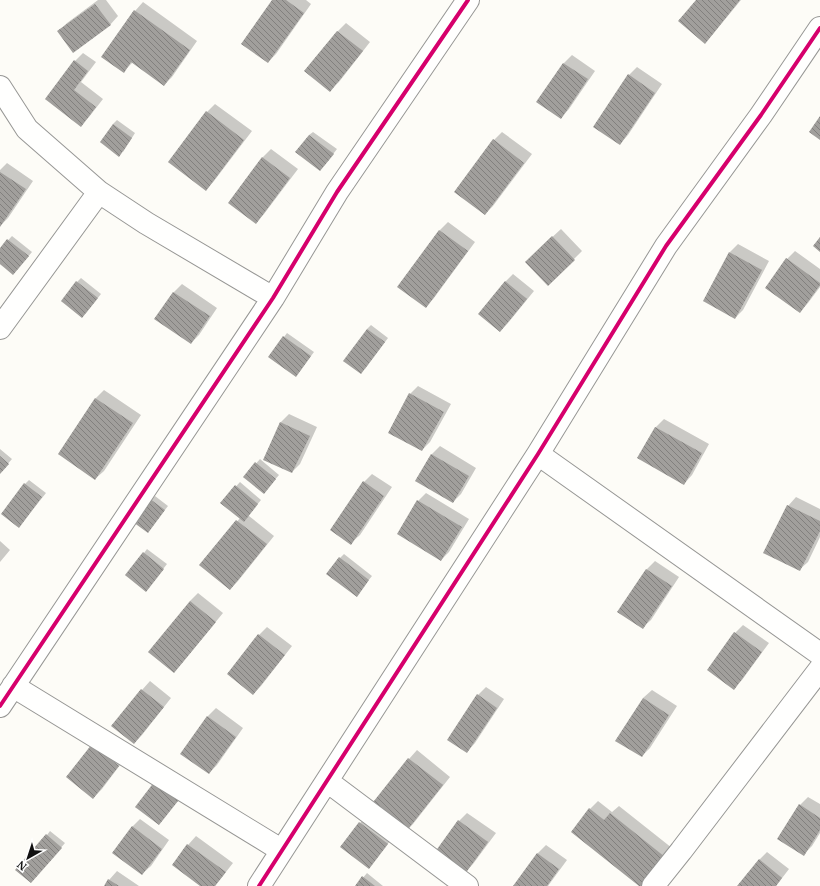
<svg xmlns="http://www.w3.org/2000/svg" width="820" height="886" font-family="'PT Serif',serif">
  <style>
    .shadow { fill: #0003 }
    .building { fill: url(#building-back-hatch) }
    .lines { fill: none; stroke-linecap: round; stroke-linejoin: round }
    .street-casing { stroke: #979795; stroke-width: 24 }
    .street { stroke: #fffffe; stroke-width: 22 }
    .cycleway-casing { stroke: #fff; stroke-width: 6 }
    .cycleway { stroke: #d6006c; stroke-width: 4 }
  </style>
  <defs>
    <pattern id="building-back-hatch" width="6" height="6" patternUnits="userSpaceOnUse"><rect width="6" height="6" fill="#a19f9c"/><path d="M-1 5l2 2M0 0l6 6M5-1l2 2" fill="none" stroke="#82807e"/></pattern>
  </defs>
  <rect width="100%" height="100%" fill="#fdfcf7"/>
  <path class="shadow" d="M98 0H106L118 16 110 25 59 31 67 23Z
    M273 0H306L311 4 276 54 268 62Z
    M697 0H741L713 34 705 42Z
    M143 2 197 41 172 77 164 85 133 62 123 72 102 57 135 11Z
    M346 23 370 42 339 82 330 90 306 71 338 31Z
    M83 53 96 62 81 82 103 99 89 117 81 125 46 98 75 61Z
    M572 55 595 71 569 109 561 118 537 102 564 63Z
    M637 67 662 84 628 135 620 144 629 75Z
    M215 104 252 131 214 181 206 190 207 112Z
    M117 120 135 133 123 152 113 124Z
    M313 132 337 149 324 166 309 135Z
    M502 132 532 154 493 206 485 214 494 140Z
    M271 149 298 169 264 214 256 223 229 202 263 157Z
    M7 163 33 181 8 218 0 226V170Z
    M448 222 475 242 434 298 426 307 399 286 440 230Z
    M561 229 582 251 548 285 534 254Z
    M12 236 32 252 17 270 0 263V249Z
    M738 244 769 261 743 310 735 318 730 252Z
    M795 251 820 269V287L808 303 800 312 787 259Z
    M513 274 534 291 508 323 500 331 505 282Z
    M81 278 101 294 86 313 77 282Z
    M182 284 217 308 199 335 191 343 156 319 174 292Z
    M371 325 388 338 365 369 367 329Z
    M287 333 314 352 300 371 284 337Z
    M418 386 451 404 430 442 422 450 410 394Z
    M104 390 141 415 104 471 95 479 59 454 96 398Z
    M289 414 317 427 300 464 292 472 264 459 281 422Z
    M664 419 709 444 692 475 684 484 639 458 656 427Z
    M440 446 476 468 461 494 453 502 417 481 432 454Z
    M0 449 12 459 0 473Z
    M260 459 279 475 267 489 244 477Z
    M372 474 392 487 360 535 351 543 364 482Z
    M29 480 46 493 23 522 25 484Z
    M240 482 261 500 248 516H249L274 536 238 581 230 589 200 565 240 518 221 503Z
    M426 493 469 519 449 552 441 560 418 501Z
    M155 496 168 506 151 528V500Z
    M796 497 820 509V537L808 562 799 570 788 506Z
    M0 541 10 550 0 562Z
    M147 549 167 564 150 586 144 553Z
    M344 554 372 576 360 591 340 558Z
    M655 561 679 577 651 620 642 628 646 570Z
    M198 593 223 613 182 663 174 672 190 601Z
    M743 625 769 643 742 680 734 688 735 633Z
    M267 627 292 646 261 686 253 694 259 635Z
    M150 681 171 698 142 735 134 743 142 690Z
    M486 687 504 699 475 743 467 752 478 695Z
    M652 690 677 706 650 748 642 756 643 698Z
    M216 708 243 728 217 765 209 773 208 716Z
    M93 745 126 757 102 789 93 798Z
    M417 750 450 777 413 824 405 832 372 806 409 759Z
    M808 797 820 804V833L812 846 804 854 800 805Z
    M598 801 612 812 619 806 672 848 649 878 590 809Z
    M467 813 496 833 473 864 465 872 459 821Z
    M140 819 169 840 151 866 142 874 132 827Z
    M364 819 391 840 372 863 360 823Z
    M50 831 65 843 35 878 47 835Z
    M196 836 233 863 215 886H202L188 845Z
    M546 845 567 860 548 886H515L538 853Z
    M767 852 789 869 776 886H739L759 860Z
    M117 871 139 886H105L109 880Z
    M367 873 383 886H356Z"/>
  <path class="building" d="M272 0H286L304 13 268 63 241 44Z
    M696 0H740L705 44 678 21Z
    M95 4 111 25 73 53 57 31Z
    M134 10 190 50 164 86 131 62 124 73 101 57Z
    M337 31 363 51 330 92 304 71Z
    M74 60 88 71 74 90 96 107 81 127 45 99Z
    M563 63 588 79 561 119 536 102Z
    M628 74 655 93 620 145 593 127Z
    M206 111 244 140 206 191 168 162Z
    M820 116V140L809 132Z
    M113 124 132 138 119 157 100 142Z
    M309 135 334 154 320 171 295 152Z
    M493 139 524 163 485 215 454 192Z
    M262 157 290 178 256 224 228 203Z
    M0 172 26 189 0 227Z
    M439 230 468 251 426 308 397 287Z
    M552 236 575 260 548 286 525 262Z
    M820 237V252L813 246Z
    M7 239 29 256 13 275 0 264V248Z
    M729 252 762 270 735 319 703 301Z
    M786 258 820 283V285L800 313 765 288Z
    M76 281 98 298 82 318 61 301Z
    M505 281 527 299 500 332 478 314Z
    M173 292 210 316 191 344 154 319Z
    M367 329 385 342 361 374 343 361Z
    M283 336 311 356 296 377 268 357Z
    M409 393 444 412 422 451 388 433Z
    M95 398 133 423 95 480 58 454Z
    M280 422 310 436 292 473 263 460Z
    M655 427 702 453 684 485 637 458Z
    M431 454 469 476 453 503 415 481Z
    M0 456 9 464 0 474Z
    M255 462 276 479 264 494 243 477Z
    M363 481 384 496 351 545 330 530Z
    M24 483 42 497 19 528 1 514Z
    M235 485 258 504 244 522 220 503Z
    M150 499 165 510 148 533 133 522Z
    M417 500 462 527 441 561 397 534Z
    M787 505 820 521V531L800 571 763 553Z
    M236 520 267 544 230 590 199 565Z
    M143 552 164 569 146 592 125 575Z
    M339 557 369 580 357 597 326 574Z
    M646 569 672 586 643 629 617 612Z
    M190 601 216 622 174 673 148 652Z
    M734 632 762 652 734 690 707 670Z
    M258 634 285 655 253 695 227 674Z
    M141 689 164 707 134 744 111 726Z
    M477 694 497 708 467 753 447 740Z
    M643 698 669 715 642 757 615 741Z
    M207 716 236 737 209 774 180 754Z
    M92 744 119 766 93 799 66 777Z
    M408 758 443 785 405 833 370 806Z
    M158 777 182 796 159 825 135 807Z
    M799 804 820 818V830L804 856 777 839Z
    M589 808 604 820 610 813 665 857 642 886H639L571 832Z
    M458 820 488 842 465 874 435 852Z
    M359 822 388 844 369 869 340 847Z
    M132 826 162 849 142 875 112 853Z
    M46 834 62 848 31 883 15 870Z
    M187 844 226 872 215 886H200L172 865Z
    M537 853 559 869 547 886H513Z
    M759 859 782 878 776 886H737Z
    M362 876 375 886H355Z
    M108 879 119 886H104Z"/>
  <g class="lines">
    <g class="street-casing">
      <path id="street" d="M0 87 27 129 99 192 146 223 273 298
        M0 328 99 192
        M538 454 820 654
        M13 686 281 850
        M0 706 273 298 337 192 468 0
        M327 781 467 886
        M259 886 538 454 666 246 761 115 820 28
        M653 886 681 851 820 669"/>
    </g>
    <use href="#street" class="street"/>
    <g class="cycleway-casing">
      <path id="cycleway" d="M0 706 273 298 337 192 468 0
        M259 886 538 454 666 246 761 115 820 28"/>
    </g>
    <use href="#cycleway" class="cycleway"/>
  </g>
  <g transform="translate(28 858) rotate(219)" stroke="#ffffff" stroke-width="3" paint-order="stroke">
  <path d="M0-3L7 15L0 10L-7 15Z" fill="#111111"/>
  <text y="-6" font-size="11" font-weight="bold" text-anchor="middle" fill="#111111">N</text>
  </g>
</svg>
